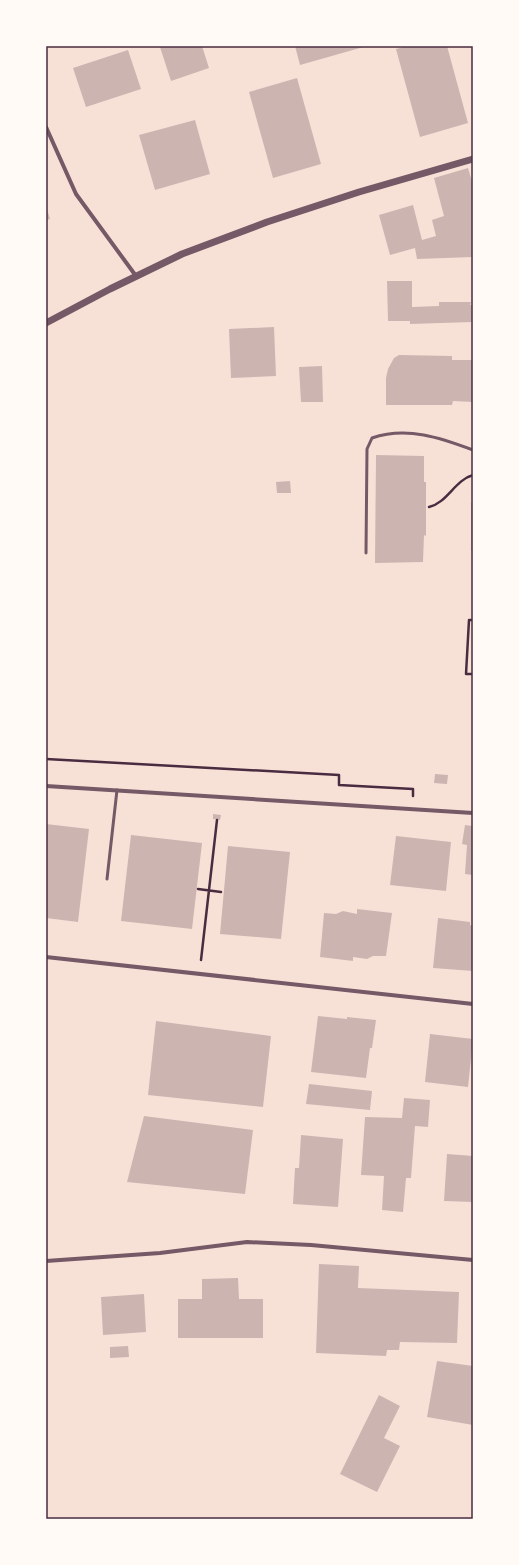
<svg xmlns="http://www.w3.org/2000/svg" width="519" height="1565" font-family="'Asap Condensed',sans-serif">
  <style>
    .building { fill: #ccb4b1 }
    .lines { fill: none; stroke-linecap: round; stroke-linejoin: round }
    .path { stroke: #4a2c40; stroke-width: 2.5 }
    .service { stroke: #755966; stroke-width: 3 }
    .minor { stroke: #755966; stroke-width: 4 }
    .tertiary { stroke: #755966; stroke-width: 7 }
    .neatline { fill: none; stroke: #4a2c40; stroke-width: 1.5 }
  </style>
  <rect width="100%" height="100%" fill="#f7e1d7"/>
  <path class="building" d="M163 46H202L209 68 171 81 160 47Z
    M295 46H367L300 65Z
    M408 46H447L468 123 420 137 396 49Z
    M128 50 141 89 86 107 73 68Z
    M297 78 321 164 273 178 249 92Z
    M195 120 210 174 155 190 139 135Z
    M468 168 473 185V257L417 259 415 248 390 255 379 215 413 205 422 240 436 236 432 220 444 216 434 178Z
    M46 206 50 219 46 220Z
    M387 281H412V307L439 306V302H471L470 305H473V322L410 324V321H388Z
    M274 327 276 376 231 378 229 329Z
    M399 355 452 356V360H473V402L453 401 452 405H386V378L388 369 394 358Z
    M322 366 323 402H301L299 367Z
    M376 455 424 456V482H426V536L424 535 423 562 375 563Z
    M290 481 291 493H277L276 482Z
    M471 503H473V551H471Z
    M435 774 448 775 447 784 434 783Z
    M213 814 221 815 220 820 213 819Z
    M46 824 89 829 78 922 46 918Z
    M465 825 473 826V875L465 874 467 845 462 844Z
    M131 835 202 843 192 929 121 921Z
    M396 836 451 842 446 891 390 885Z
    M228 846 290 852 281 939 220 934Z
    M357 909 392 913 386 956H373L367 959 353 957V961L320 957 324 913 336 914 343 911 357 914Z
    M438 918 470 922V925L473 926V971L433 968Z
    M318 1016 347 1019V1017L376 1020 372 1048H370L366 1078 311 1072Z
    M156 1021 271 1036 263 1107 148 1095Z
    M430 1034 473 1039 468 1087 425 1082Z
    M309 1084 372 1091 370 1110 306 1104Z
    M404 1098 430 1100 428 1127 415 1126 411 1178H406L403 1212 382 1210 384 1176 361 1175 365 1117 402 1118Z
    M144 1116 253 1130 245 1194 127 1182Z
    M301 1135 343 1139 338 1207 293 1204 295 1168H299Z
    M447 1154 473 1156V1202L444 1201Z
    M319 1264 359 1266 358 1288 459 1292 457 1343 400 1342 399 1350H387L386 1356 316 1353Z
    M238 1278 239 1299H263V1338H178V1299H202V1279Z
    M144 1294 146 1332 103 1335 101 1297Z
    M128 1346 129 1357 110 1358V1347Z
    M437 1361 473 1366V1425L427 1417Z
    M379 1395 400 1406 384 1438 400 1446 377 1492 340 1474Z"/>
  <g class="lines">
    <path class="path" d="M429 507C447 503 455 480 473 475
      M473 620H469L466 674H473
      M46 759 339 775V785L413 789V796
      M198 889 221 892
      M201 960 217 820"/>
    <path class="service" d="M366 553 367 449 372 438C407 426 441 438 473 450
      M107 879 117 790"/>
    <path class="minor" d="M46 127 76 194 136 276
      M46 786 473 813
      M46 957 473 1004
      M46 1261 160 1253 247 1242 311 1245 473 1260"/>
    <path class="tertiary" d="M46 323 110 289 182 254 267 222 359 192 473 159"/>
  </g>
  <rect width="519" height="1565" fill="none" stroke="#fffaf5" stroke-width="94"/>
  <rect x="47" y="47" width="425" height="1471" class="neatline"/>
</svg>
